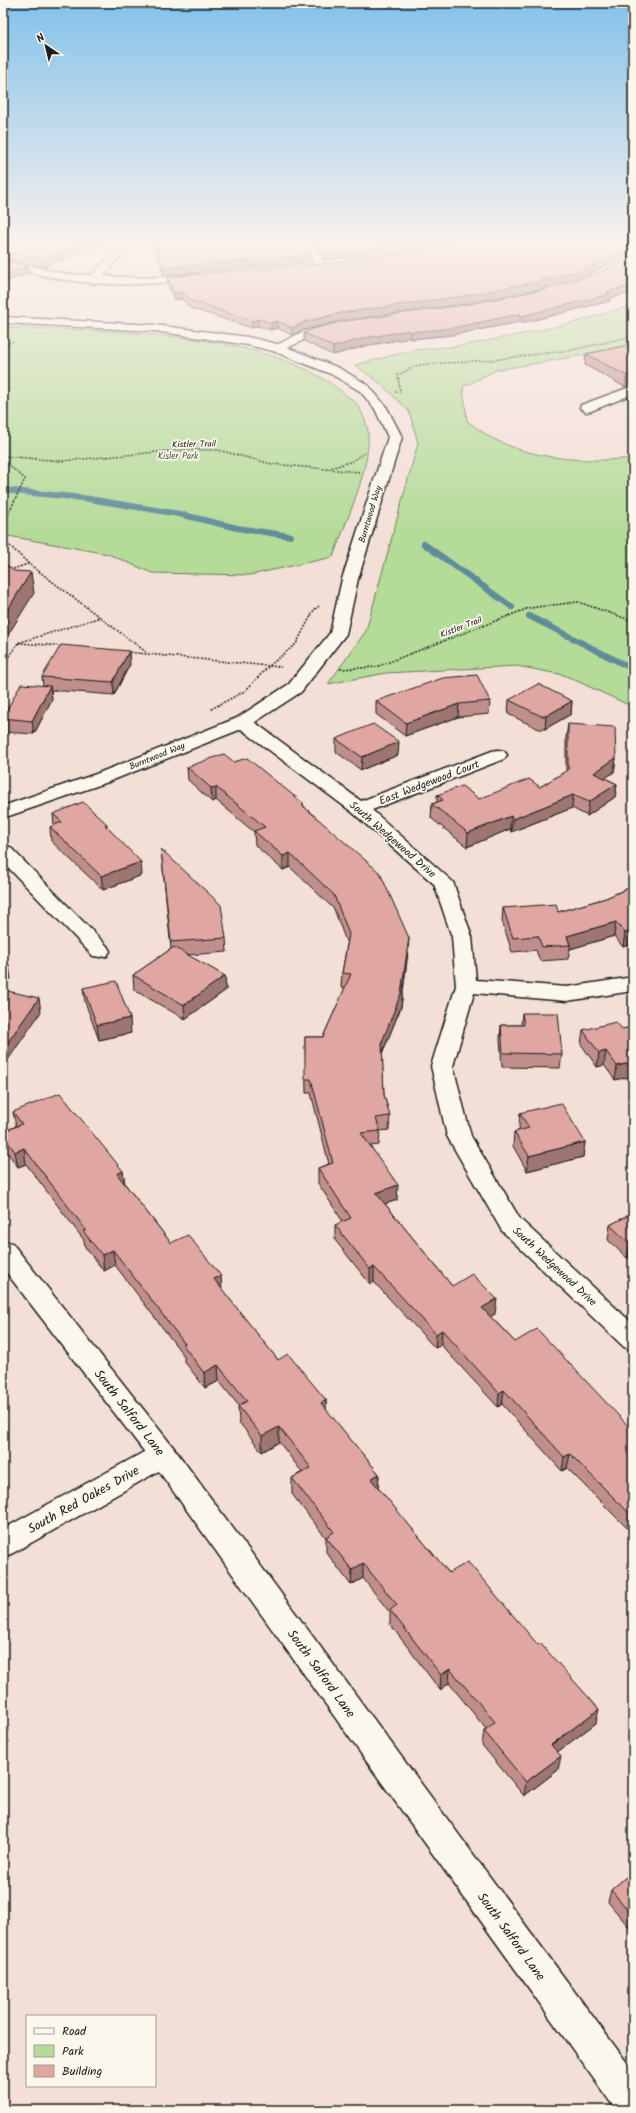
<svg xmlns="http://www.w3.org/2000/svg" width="636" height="2113" font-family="Kalam,sans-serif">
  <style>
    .green { fill: #b4db98; stroke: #687c5a }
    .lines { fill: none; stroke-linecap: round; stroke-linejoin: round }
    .stream { stroke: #5f8c99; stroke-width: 6 }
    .minor-casing { stroke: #1c1c1c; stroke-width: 3 }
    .tertiary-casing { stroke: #1c1c1c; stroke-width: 3 }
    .path { stroke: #1c1c1c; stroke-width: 1.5; stroke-dasharray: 2 1.5; stroke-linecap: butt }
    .minor { fill: #fbf7ec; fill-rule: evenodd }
    .tertiary { fill: #fbf7ec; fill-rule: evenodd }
    .wall { fill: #c18f8b; stroke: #1c1c1c }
    .shaded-wall { fill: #9d7471; stroke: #1c1c1c }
    .building { fill: #e0a6a2; stroke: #1c1c1c }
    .labels { text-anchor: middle; stroke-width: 3.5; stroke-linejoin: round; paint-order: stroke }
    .far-street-label { font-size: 9px; fill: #1c1c1c; stroke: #fbf7ec }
    .far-park-label { font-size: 9px; fill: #4a5541; stroke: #fbf7ec }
    .street-label { font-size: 11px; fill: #1c1c1c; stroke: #fbf7ec }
    .near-street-label { font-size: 13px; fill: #1c1c1c; stroke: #fbf7ec }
  </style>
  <rect width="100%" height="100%" fill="#f3dfd6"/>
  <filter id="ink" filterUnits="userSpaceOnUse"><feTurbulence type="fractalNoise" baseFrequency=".025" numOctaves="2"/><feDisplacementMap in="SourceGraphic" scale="8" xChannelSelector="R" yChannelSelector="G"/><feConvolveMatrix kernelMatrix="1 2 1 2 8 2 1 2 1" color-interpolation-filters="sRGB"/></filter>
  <g filter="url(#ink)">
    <path class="green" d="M633 305V344L597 353 496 370 463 387 467 421C474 426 482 432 490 437 532 460 587 463 633 458V707L564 675 517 666 386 673 328 684 366 631 418 443 409 411 380 383 355 365 414 350 460 346 532 332 576 322Z
      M3 327C100 332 265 328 342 392 346 396 354 400 358 405 362 412 368 426 368 433 371 469 345 523 333 557L250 575 152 573 108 554 3 535Z"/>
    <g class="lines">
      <path class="stream" d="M3 490 83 498 179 514 237 528 290 536
        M424 544 512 607
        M529 616 633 669"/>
      <g class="minor-casing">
        <path id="minor" d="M300 241H310L326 266 325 268H317Z
          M116 253 121 256 103 276 145 278 198 274 203 277 198 280C155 284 109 287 66 280 45 277 24 270 3 265V259L66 274 92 275 112 254Z
          M333 324 337 325 339 327 337 329 312 336 281 351H273L271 348 304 331Z
          M633 386V394L591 411 586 412 580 408 581 405Z
          M243 717 249 718 361 801 492 751 498 750 504 751 507 755 504 759 372 810 453 882 472 937 476 980 567 987 633 977V991L567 1001 474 993 453 1066 471 1136 520 1219 633 1324V1350L624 1347 502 1231 447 1136 431 1066 456 986 452 937 434 884 352 812 237 726 234 722 237 718Z
          M3 845 10 847 107 946 110 951 107 956 100 957 93 956 3 862Z
          M163 1443 173 1447 177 1455 173 1463 13 1553 3 1557V1529L153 1447Z"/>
      </g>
      <g class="tertiary-casing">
        <path id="tertiary" d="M3 317 155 325 248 337 281 345 339 368 368 385 387 408 402 437 358 579 346 634 301 692 249 726 108 782 3 818V806L96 774 237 718 289 684 330 633 342 579 388 437 375 409 360 391 331 374 273 351 248 345 155 331 3 323Z
          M3 1241 12 1243 173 1447 633 2071V2110H616L153 1463 3 1268Z"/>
      </g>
      <path class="path" d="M3 347 13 341
        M395 392H400L398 375 418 365 491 360 572 350 633 336
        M3 456 62 461 179 450H218L272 464 359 472
        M3 460 25 479 3 525
        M328 469 352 461 366 452
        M3 545H9L29 564 146 652
        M10 570 28 564
        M18 643 64 646
        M127 652 269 666 296 644 314 610 319 606
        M3 665 18 643 101 617
        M340 669 376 667 529 608 578 602 633 621
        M211 709 245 691 269 666 281 667"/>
      <use href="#minor" class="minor"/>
      <use href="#tertiary" class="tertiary"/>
    </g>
    <path class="wall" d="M3 241H107L43 267 3 258Z
      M130 241H302L311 262 164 275 152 241Z
      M312 241H451L408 252 325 260Z
      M633 241V251H632L590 274 540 289 464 304 340 321 304 330 292 335 277 328 271 330 258 326 252 328 190 308 182 299 174 300 168 284 167 277 321 264 408 254Z
      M633 254V292L610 298V301L522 323 520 322 452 335 411 339 409 338 365 346 333 355 304 341V333L465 305 547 289 600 273Z
      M633 344 625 387 585 365 586 354Z
      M130 664 114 695 51 690 52 699 34 734 4 732 3 724V717L43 685 42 677Z
      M509 700 572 701 571 714 545 729H539L508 714Z
      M376 701H490L489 714 458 717 405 736 376 714Z
      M568 724 616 758 614 772 605 778 617 784 615 797 587 816 572 808 511 832 510 829 467 847 431 818 432 804 437 802V795L479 799 540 787 566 771V737Z
      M336 739 398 755 361 770 336 752Z
      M234 762 304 806 408 952 401 1007 382 1054 384 1095 390 1116 389 1130 380 1131 379 1145 371 1146 397 1200 385 1204 452 1286 495 1314 490 1316 515 1342 633 1431V1534L567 1468 562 1471 502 1404 498 1407 441 1345 435 1348 374 1282 370 1284 335 1240V1225L343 1222 318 1183V1168L329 1164 311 1093H306L305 1037H323L345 988 341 987 342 973 347 944 334 909 290 867 283 870 255 845 254 832 216 800 212 802 188 780 187 767Z
      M53 814 107 824V827L142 875 103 890 51 841 50 827 54 826Z
      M161 849 226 938 227 952 187 955 225 976 226 990 185 1019 134 990 133 975 171 949Z
      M633 886 623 947 614 936 570 949 568 959 540 961 536 950 512 952 502 921 503 908 558 912 606 898Z
      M83 988 131 1033 99 1040 85 1002Z
      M522 1013 562 1054 560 1068 502 1067 500 1039 501 1025H521Z
      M633 1027 615 1080 604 1065 597 1067 581 1044 583 1030 622 1029Z
      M13 1112 123 1171 125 1184 171 1243 222 1290 278 1360 326 1400V1410L379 1474 378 1488 449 1573 596 1723 557 1752 558 1770 524 1796 482 1745 484 1731 486 1729 449 1683 440 1690 390 1624V1613L363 1578 351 1585 326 1552V1538L292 1494V1478L302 1472 279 1442 262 1452 239 1422 238 1406H239L219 1381 205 1388 184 1361V1356L115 1265 104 1271 85 1247 84 1240 26 1164 18 1167 4 1148 3 1145V1132L16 1126Z
      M520 1113 585 1142 583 1157 527 1171 513 1146 514 1132 520 1130 519 1127Z
      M633 1213V1256L627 1258 608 1240 610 1225Z
      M633 1871V1932L608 1902 611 1890Z"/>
    <path class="shaded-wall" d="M89 241H107L43 267 42 260Z
      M424 241H451L408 252 325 260V254Z
      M633 244 632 251 590 274 540 289 464 304 340 321 304 330 292 335V328L304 322Z
      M311 255V262L164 275V268Z
      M28 266 29 273 3 283V276Z
      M633 285V292L610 298V301L522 323V316L607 292Z
      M182 292V299L174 300V293Z
      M520 314V322L452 335 411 339V332Z
      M258 319V326L252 328V321Z
      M277 321V328L271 330V323Z
      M410 330 409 338 365 346 333 355V347L365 338Z
      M633 374V385L625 387 627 376Z
      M31 572 34 593 3 643V617Z
      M129 651 130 664 114 695 113 682Z
      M50 686 52 699 34 734 32 721Z
      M572 701 571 714 545 729 546 716Z
      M459 704 458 717 405 736 406 723Z
      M399 742 398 755 361 770 362 757Z
      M616 758 614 772 593 787 594 773Z
      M617 784 615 797 587 816 589 802Z
      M216 787V800L212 802 211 788Z
      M573 795 572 808 511 832 513 819Z
      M511 816 510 829 467 847 468 833Z
      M290 853V867L283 870V856Z
      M141 862 142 875 103 890 101 876Z
      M616 922 614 936 570 949V945L567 936Z
      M633 930V944L623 947 625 933Z
      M409 938 408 952 401 1007 381 1056 382 1042Z
      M9 965 11 979 3 982V967Z
      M225 976 226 990 185 1019 184 1005Z
      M39 998 41 1012 3 1067V1049Z
      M130 1018 131 1033 99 1040 97 1025Z
      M606 1051 604 1065 597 1067 599 1053Z
      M633 1062V1076L615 1080 617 1066Z
      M585 1142 583 1157 527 1171 529 1156Z
      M24 1148 26 1164 18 1167 15 1152Z
      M123 1171 125 1187 117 1174Z
      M398 1185 397 1200 376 1207V1193Z
      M633 1242V1256L627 1258 630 1244Z
      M113 1250 115 1265 104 1271 102 1255Z
      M374 1267V1282L370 1284V1269Z
      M221 1276 222 1291 214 1279Z
      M497 1299 495 1314 480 1322 482 1308Z
      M442 1330 441 1345 435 1348 436 1334Z
      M218 1365 219 1381 205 1388 204 1373Z
      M504 1390 502 1404 498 1407 499 1393Z
      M326 1400V1415L321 1403Z
      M279 1427V1442L262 1452V1436Z
      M570 1454 567 1468 562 1471 564 1457Z
      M379 1474 378 1490 371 1479Z
      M363 1563V1578L351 1585 352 1570Z
      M450 1669 449 1683 440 1690 441 1675Z
      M599 1709 596 1723 548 1759 551 1745Z
      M561 1756 558 1770 524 1796 526 1782Z"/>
    <path class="building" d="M3 241H89L42 260 3 251Z
      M154 241H302L311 255 164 268Z
      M316 241H424L408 245 325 254Z
      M461 241H633V244L591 267 540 281 464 296 340 313 304 322 292 328 277 321 271 323 258 319 252 321 190 300 182 292 174 293 167 277 321 264 408 254Z
      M633 254V285L607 292 610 294 522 316 520 314 452 328 411 332 410 330 365 338 333 347 304 333 313 329 340 322 465 305 547 289 600 273Z
      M3 260 28 266 3 276Z
      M633 344V374L627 376 586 354Z
      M3 563H4L14 571 31 572 3 617Z
      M61 645 129 651 113 682 42 677Z
      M477 675 490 701 459 704 406 723 376 701 443 678Z
      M21 684 50 686 32 721 3 718V717Z
      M538 684 572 701 546 716H541L509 700Z
      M373 724 399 742 362 757 336 739Z
      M568 724 615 727 616 758 594 773 617 784 589 802 573 795 513 819 511 816 468 833 432 804 443 800 437 795 462 786 479 799 529 779 540 787 568 770Z
      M224 754 234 762 247 758 304 804 302 805 380 873 409 938 401 993 382 1042 384 1095 390 1116 376 1118 380 1131 361 1133 398 1185 376 1193 452 1286 472 1274 497 1299 482 1308 515 1342 537 1329 633 1431V1517L570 1454 564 1457 504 1390 499 1393 442 1330 436 1334 374 1267 370 1269 335 1225 351 1218 318 1168 333 1163 311 1079H305V1037H323L351 974 342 973 349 934 334 895 290 853 283 856 254 831 265 827 216 787 211 788 187 767Z
      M83 802 107 824 105 825 141 862 101 876 50 827 62 822 53 814Z
      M161 849 221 905 226 938 171 942Z
      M633 886V930L625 933 616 922 567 936 570 945 542 947 538 936 513 938 503 908 556 904 558 912 606 898Z
      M174 947 225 976 184 1005 133 975Z
      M3 958 9 965 3 967Z
      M116 981 130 1018 97 1025 83 988Z
      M3 990 39 998 3 1049Z
      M522 1013H558L562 1054 503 1053 501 1025H524Z
      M616 1022 622 1029 633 1027V1062L617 1066 606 1051 599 1053 583 1030Z
      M60 1093 123 1171 117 1174 171 1243 188 1235 221 1276 214 1279 278 1360 288 1354 326 1400 321 1403 379 1474 371 1479 449 1573 468 1562 538 1645 540 1643 599 1709 551 1745 561 1756 526 1782 484 1731 495 1722 450 1669 441 1675 390 1610 397 1605 363 1563 352 1570 326 1537 334 1532 292 1478 311 1468 279 1427 262 1436 238 1406 247 1401 218 1365 204 1373 183 1345 185 1344 113 1250 102 1255 83 1231 86 1230 24 1148 15 1152 3 1135V1132L22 1124 13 1112Z
      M561 1103 585 1142 529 1156 514 1132 529 1128 520 1113Z
      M633 1213V1242L630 1244 610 1225Z
      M633 1871V1916L611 1890Z"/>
  </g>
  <linearGradient id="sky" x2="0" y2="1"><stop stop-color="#83c2ea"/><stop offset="0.45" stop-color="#faf1ed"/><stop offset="1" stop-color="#faf1ed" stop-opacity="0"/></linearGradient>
  <rect width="636" height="537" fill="url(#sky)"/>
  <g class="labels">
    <g class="far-street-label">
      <text transform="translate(194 444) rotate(-1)" y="3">Kistler Trail</text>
      <text transform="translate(370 514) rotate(-73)" y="3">Burntwood Way</text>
      <text transform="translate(461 627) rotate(-21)" y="3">Kistler Trail</text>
      <text transform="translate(157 756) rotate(-22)" y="3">Burntwood Way</text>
    </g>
    <g class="far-park-label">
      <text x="178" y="459">Kisler Park</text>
    </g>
    <g class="street-label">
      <text transform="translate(429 782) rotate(-21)" y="4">East Wedgewood Court</text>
      <text transform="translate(393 839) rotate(41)" y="4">South Wedgewood Drive</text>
      <text transform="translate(555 1266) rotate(43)" y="4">South Wedgewood Drive</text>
    </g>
    <g class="near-street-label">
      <text transform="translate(130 1412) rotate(52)" y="5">South Salford Lane</text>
      <text transform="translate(83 1499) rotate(-29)" y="5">South Red Oakes Drive</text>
      <text transform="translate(322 1673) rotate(54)" y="5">South Salford Lane</text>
      <text transform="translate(512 1936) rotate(54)" y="5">South Salford Lane</text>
    </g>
  </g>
  <rect width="636" height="2113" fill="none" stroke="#fbf7ec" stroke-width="16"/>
  <rect x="8" y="8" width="620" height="2097" fill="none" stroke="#1c1c1c" stroke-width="1.5" filter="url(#ink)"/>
  <rect x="26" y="2015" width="130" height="72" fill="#fbf7ec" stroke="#a29f99"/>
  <rect x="34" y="2028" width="20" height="6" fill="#fbf7ec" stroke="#a29f99"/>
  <text x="62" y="2035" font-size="12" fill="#1c1c1c">Road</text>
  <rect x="34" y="2045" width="20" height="12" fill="#b4db98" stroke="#a29f99"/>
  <text x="62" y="2055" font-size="12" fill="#1c1c1c">Park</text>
  <rect x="34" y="2065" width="20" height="12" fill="#e0a6a2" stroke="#a29f99"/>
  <text x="62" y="2075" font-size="12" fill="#1c1c1c">Building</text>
  <g transform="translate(46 46) rotate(325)" stroke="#fbf7ec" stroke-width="3" paint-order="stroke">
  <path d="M0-3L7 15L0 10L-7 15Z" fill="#1c1c1c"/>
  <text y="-6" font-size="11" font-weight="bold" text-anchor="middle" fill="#1c1c1c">N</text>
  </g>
</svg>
